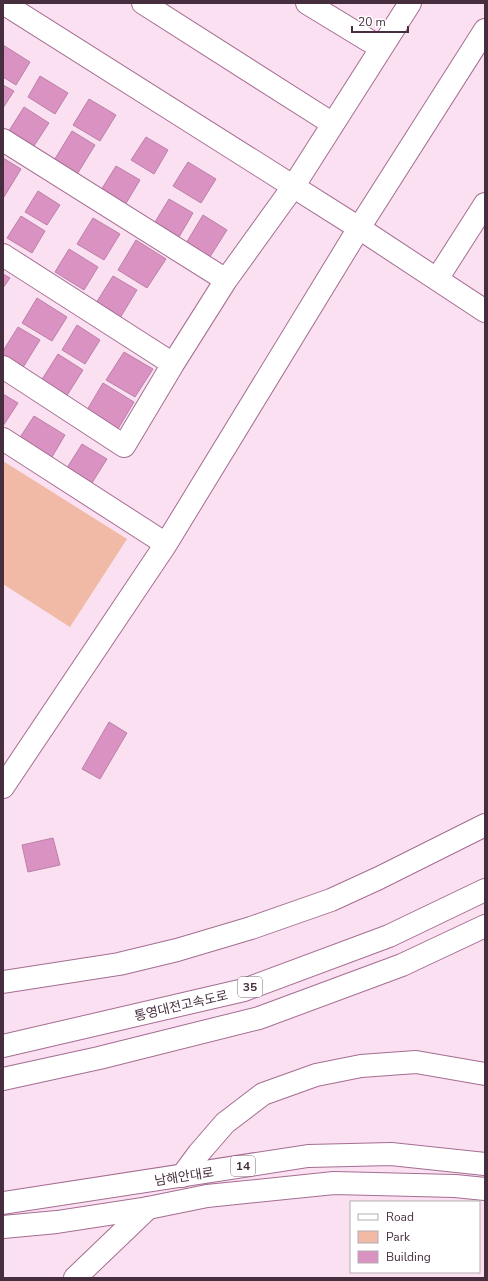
<svg xmlns="http://www.w3.org/2000/svg" width="488" height="1281" font-family="'Nunito Sans','Noto Sans KR',sans-serif">
  <style>
    .green { fill: #f1baa7 }
    .building { fill: #da92c2; stroke: #bb81a7 }
    .lines { fill: none; stroke-linecap: round; stroke-linejoin: round }
    .minor-casing { stroke: #a56d92; stroke-width: 24 }
    .major-casing { stroke: #a56d92; stroke-width: 24 }
    .highway-casing { stroke: #a56d92; stroke-width: 24 }
    .minor { stroke: #fff; stroke-width: 22 }
    .major { stroke: #fff; stroke-width: 22 }
    .highway { stroke: #fff; stroke-width: 22 }
    .labels { text-anchor: middle; stroke-width: 3.5; stroke-linejoin: round; paint-order: stroke }
    .shield { fill: #fff; stroke: #7e6d78; stroke-width: 1 }
    .shield-label { font-size: 12px; font-weight: bold; fill: #472e3e }
    .street-label { font-size: 13px; fill: #472e3e; stroke: #fff }
  </style>
  <rect width="100%" height="100%" fill="#fae0f0"/>
  <path class="green" d="M3 461 127 539 70 627 3 584Z"/>
  <path class="building" d="M3 45 30 62 16 85 3 77Z
    M40 76 68 93 55 114 28 97Z
    M3 85 14 91 3 108Z
    M89 99 116 115 100 141 73 125Z
    M24 107 49 123 32 149 7 134Z
    M72 131 95 145 76 176 53 162Z
    M146 137 168 150 154 174 131 160Z
    M3 158 21 169 4 197 3 196Z
    M188 162 216 179 201 203 173 186Z
    M116 166 140 180 125 205 101 190Z
    M38 191 60 205 47 225 25 212Z
    M169 199 193 213 179 237 155 222Z
    M203 215 227 230 208 260 185 245Z
    M21 216 45 231 32 253 7 238Z
    M93 218 120 234 104 260 77 244Z
    M136 240 166 259 147 288 118 270Z
    M69 249 98 267 84 290 55 272Z
    M3 274 10 278 3 288Z
    M113 276 137 290 120 318 96 303Z
    M37 298 67 317 52 341 22 323Z
    M77 325 100 340 85 364 62 350Z
    M18 327 40 340 22 369 3 356V351Z
    M124 352 153 369 135 397 106 380Z
    M58 354 83 370 66 397 41 381Z
    M103 383 134 402 118 429 87 410Z
    M3 394 18 403 3 426Z
    M34 416 65 435 49 462 17 442Z
    M82 444 107 459 90 486 65 471Z
    M109 722 127 733 100 779 82 769Z
    M53 838 60 865 28 872 22 845Z"/>
  <g class="lines">
    <g class="minor-casing">
      <path id="minor" d="M3 3 359 228 485 311
        M143 3 333 124
        M307 3 381 48
        M3 140 226 280
        M3 255 173 364
        M437 279 485 204
        M3 367 124 446 173 364 226 280 293 187 410 3
        M3 439 166 544
        M3 787 166 544 359 228 485 30
        M3 982 119 964 177 950 251 928 331 900 379 878 485 825
        M182 1176 199 1153 225 1123 263 1094 316 1075 361 1066 416 1062 485 1074
        M75 1278 148 1208"/>
    </g>
    <g class="major-casing">
      <path id="major" d="M3 1203 308 1156 391 1154 485 1164
        M3 1227 57 1222 148 1208 207 1196 334 1183 455 1186 485 1189"/>
    </g>
    <g class="highway-casing">
      <path id="highway" d="M3 1046 244 990 389 936 485 890
        M3 1079 99 1058 259 1018 402 965 485 926"/>
    </g>
    <use href="#minor" class="minor"/>
    <use href="#major" class="major"/>
    <use href="#highway" class="highway"/>
  </g>
  <g class="labels">
    <g class="shield">
      <rect x="238" y="977" width="24" height="20" rx="3"/>
      <rect x="231" y="1156" width="24" height="20" rx="3"/>
    </g>
    <g class="shield-label">
      <text x="250" y="991">35</text>
      <text x="243" y="1170">14</text>
    </g>
    <g class="street-label">
      <text transform="translate(181 1005) rotate(-13)" y="5">통영대전고속도로</text>
      <text transform="translate(184 1176) rotate(-9)" y="5">남해안대로</text>
    </g>
  </g>
  <rect width="488" height="1281" fill="none" stroke="#472e3e" stroke-width="8"/>
  <rect x="350" y="1201" width="130" height="72" fill="#ffffff" stroke="#b5abb2"/>
  <rect x="358" y="1214" width="20" height="6" fill="#ffffff" stroke="#b5abb2"/>
  <text x="386" y="1221" font-size="12" fill="#472e3e">Road</text>
  <rect x="358" y="1231" width="20" height="12" fill="#f1baa7" stroke="#b5abb2"/>
  <text x="386" y="1241" font-size="12" fill="#472e3e">Park</text>
  <rect x="358" y="1251" width="20" height="12" fill="#da92c2" stroke="#b5abb2"/>
  <text x="386" y="1261" font-size="12" fill="#472e3e">Building</text>
  <path d="M352 26v6h56v-6" fill="none" stroke="#472e3e" stroke-width="2"/>
  <text x="358" y="26" font-size="12" fill="#472e3e" stroke="#ffffff" stroke-width="3" paint-order="stroke">20 m</text>
</svg>
